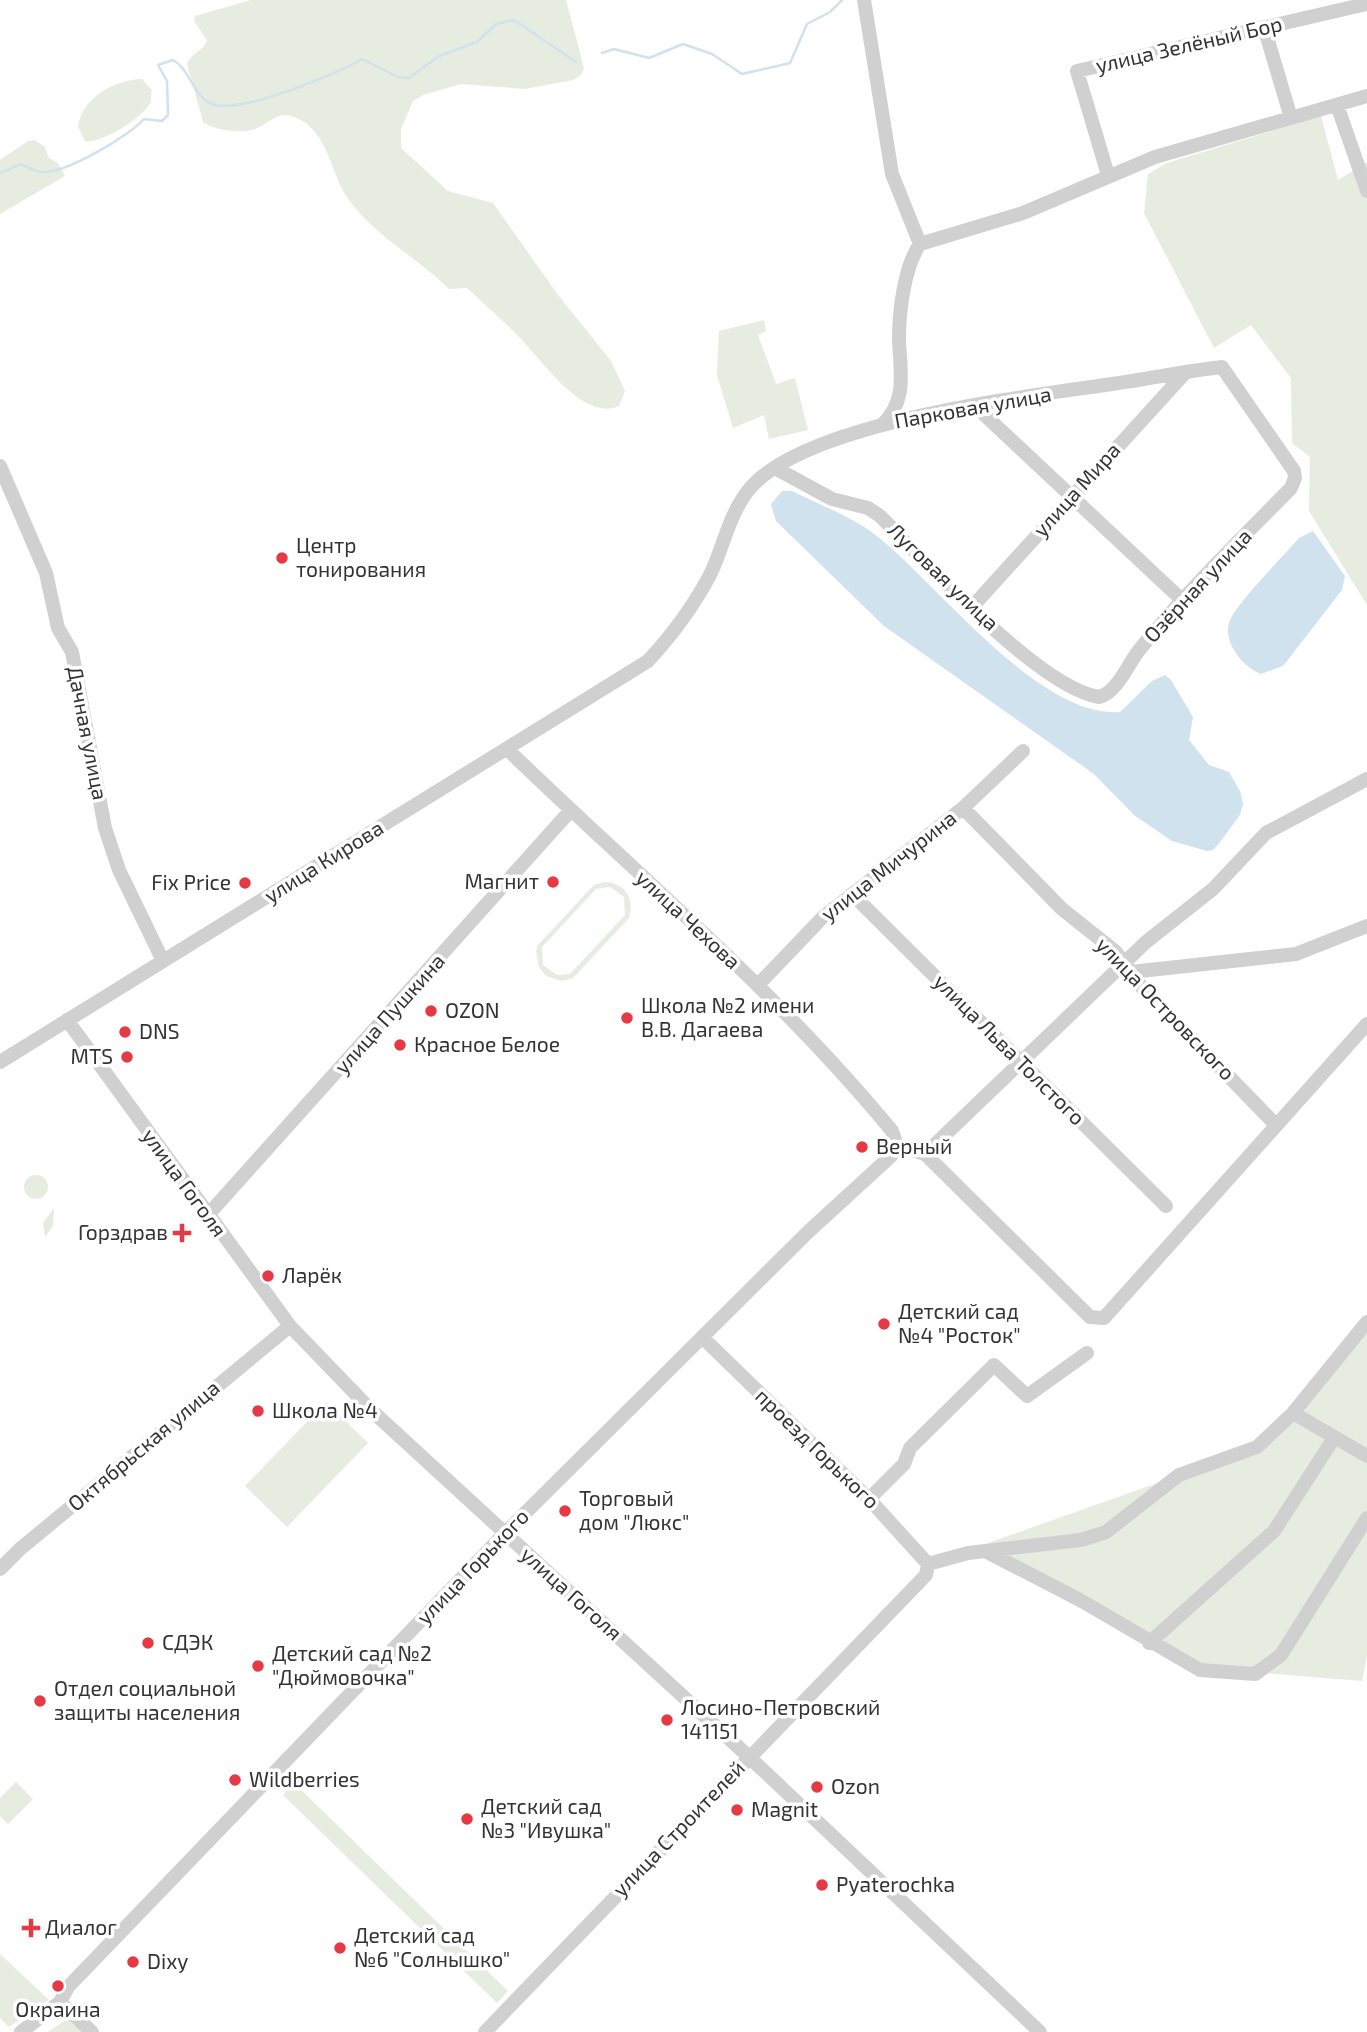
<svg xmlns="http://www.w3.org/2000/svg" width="1367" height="2032" font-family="'Exo 2',sans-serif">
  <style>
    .green { fill: #e6ecdf; fill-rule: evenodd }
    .water { fill: #cfe2ee }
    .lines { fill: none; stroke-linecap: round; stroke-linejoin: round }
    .stream { stroke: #cfe2ee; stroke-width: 2.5 }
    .minor { stroke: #d0d0d0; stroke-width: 14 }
    .poi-dot { fill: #e63946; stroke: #fff; stroke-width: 2.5 }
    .labels { text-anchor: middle; stroke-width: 7; stroke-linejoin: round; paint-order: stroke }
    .street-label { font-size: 21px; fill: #333; stroke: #fff }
    .poi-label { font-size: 21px; fill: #333; stroke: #fff; text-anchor: start }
  </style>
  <rect width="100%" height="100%" fill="#fff"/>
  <path class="green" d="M251 0H566L584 68 581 75 573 80 525 89 461 84 423 95 413 101 401 129V148L448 191 493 203 558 295 611 361 625 391 619 406C584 422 543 362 522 340 505 322 485 305 467 288L449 289C418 258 375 236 349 200 331 176 329 134 299 119 277 108 272 123 255 129 241 134 214 130 203 122L187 64C191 53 204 51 207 40L194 21 195 16Z
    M142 79 152 90C151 91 151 100 151 101 146 116 100 145 85 141L78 127C82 97 115 80 142 79Z
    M1321 116 1338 180 1367 162V605L1309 511 1310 457 1292 443 1291 378 1251 325 1214 348 1144 213 1148 174 1167 163Z
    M34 140 44 146 49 158 58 163 65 176 0 214V160L28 141Z
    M764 320 766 331 758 335 776 384 795 378 808 430 769 439 764 415 733 428 717 375 719 331Z
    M605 882C625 883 635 898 629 918L573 978 562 981 546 976 539 967 536 951 538 945 594 885ZM610 887 624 897 625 915 570 974 557 975 543 965 542 947 596 889Z
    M24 1187a12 12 0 1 1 24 0a12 12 0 1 1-24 0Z
    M54 1208 53 1226 45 1237 43 1223Z
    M1367 1322V1656L1362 1681 1200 1668 974 1548 1262 1446Z
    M326 1402 368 1443 287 1527 245 1486Z
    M16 1782 33 1799 8 1824 0 1816V1798Z
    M294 1783 508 1991 497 2003 283 1795Z
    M0 1954 49 2000 9 2027 0 2018Z
    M69 2018 84 2032H48Z"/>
  <path class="water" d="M782 491H792C818 504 850 516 873 533 936 581 1037 718 1120 712L1152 681 1165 675 1171 680 1193 717 1189 740 1209 765 1229 772 1240 791 1243 804 1240 815 1220 842 1213 850 1207 851 1172 841 1134 815 1094 774 884 626 776 521 771 504Z
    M1313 531 1345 576 1342 590 1283 666 1261 674C1244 668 1223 643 1229 623 1234 605 1285 555 1299 538Z"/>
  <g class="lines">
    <path class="stream" d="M602 53 614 49 649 58 683 44 712 54 742 74 790 63 807 24 830 12 842 0
      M0 173 21 164C27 167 35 172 42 172 65 174 129 136 144 119L162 121 168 115 167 81 158 65 173 60C190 69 193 96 212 104 238 115 337 74 362 59L398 77 409 78 439 56 477 42 496 24 514 20 576 62"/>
    <path class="minor" d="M864 0 892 174 920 244
      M1264 27 1291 118
      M1337 105 1367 191
      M1108 175 1077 71 1366 4
      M975 406 1182 600
      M882 425C908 400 900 372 899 339 899 312 904 267 920 244L1023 213 1155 157 1367 96
      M0 466 46 573 58 628 72 652 105 828 119 870 163 961
      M972 607 1184 374
      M507 749C637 875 777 991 892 1131L897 1145
      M963 808 1062 909 1116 952 1140 985 1275 1124
      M852 894 1166 1206
      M1131 972 1296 954 1367 926
      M758 985 823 917 963 808 1023 751
      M67 1020 290 1326 371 1410 748 1756 1040 2032
      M0 1062 648 661C672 635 693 607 710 575 724 546 730 509 753 485 814 421 1024 397 1112 384 1149 379 1185 371 1222 367L1294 471 1295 478 1291 488C1239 541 1186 592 1140 649 1129 662 1117 693 1099 697 1038 687 926 562 880 516L868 508 832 499 775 468
      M897 1145 925 1154 1090 1317 1104 1318 1367 1024
      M925 1154 1146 942 1213 889 1266 833 1367 779
      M207 1216 571 810
      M702 1337 869 1499 928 1564
      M1293 1413 1367 1456
      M869 1499 904 1464 910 1448 994 1365 1027 1396 1087 1353
      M987 1552 1080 1600 1200 1670 1255 1674 1281 1655 1367 1518
      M928 1564 968 1553 1081 1540 1106 1532 1179 1475 1257 1447 1293 1413 1367 1322
      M0 1569 20 1549 290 1326
      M1149 1643 1274 1531 1334 1438
      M60 2002 92 2032
      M21 2032 60 2002 68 1987 504 1534 808 1232 891 1156 897 1145
      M485 2032 926 1575 928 1564"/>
  </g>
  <g class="poi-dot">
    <circle cx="282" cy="558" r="7"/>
    <circle cx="553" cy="882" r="7"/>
    <circle cx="245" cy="883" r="7"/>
    <circle cx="431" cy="1011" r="7"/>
    <circle cx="627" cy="1018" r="7"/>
    <circle cx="125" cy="1032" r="7"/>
    <circle cx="400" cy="1045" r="7"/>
    <circle cx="127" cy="1057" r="7"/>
    <circle cx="862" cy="1147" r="7"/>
    <path d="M178.5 1222.5h7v7h7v7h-7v7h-7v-7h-7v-7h7z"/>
    <circle cx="268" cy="1276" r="7"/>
    <circle cx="884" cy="1324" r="7"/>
    <circle cx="258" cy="1411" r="7"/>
    <circle cx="565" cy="1511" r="7"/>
    <circle cx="148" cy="1643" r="7"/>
    <circle cx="258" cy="1666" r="7"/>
    <circle cx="40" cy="1701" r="7"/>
    <circle cx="667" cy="1720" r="7"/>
    <circle cx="235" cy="1780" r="7"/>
    <circle cx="817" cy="1787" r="7"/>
    <circle cx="737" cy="1810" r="7"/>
    <circle cx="467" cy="1819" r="7"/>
    <circle cx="822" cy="1885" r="7"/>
    <path d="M27.5 1917.5h7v7h7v7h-7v7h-7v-7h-7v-7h7z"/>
    <circle cx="340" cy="1948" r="7"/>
    <circle cx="133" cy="1962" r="7"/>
    <circle cx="58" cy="1986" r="7"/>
  </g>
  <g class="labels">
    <g class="street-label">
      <text transform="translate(1189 45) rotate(-13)" y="7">улица Зелёный Бор</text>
      <text transform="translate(973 408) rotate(-10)" y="7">Парковая улица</text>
      <text transform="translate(1077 490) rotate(-48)" y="7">улица Мира</text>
      <text transform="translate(943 577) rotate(44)" y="7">Луговая улица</text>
      <text transform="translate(1198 586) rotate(-47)" y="7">Озёрная улица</text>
      <text transform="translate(87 733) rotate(79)" y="7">Дачная улица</text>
      <text transform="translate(324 862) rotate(-32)" y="7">улица Кирова</text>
      <text transform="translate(889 866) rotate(-38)" y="7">улица Мичурина</text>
      <text transform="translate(688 920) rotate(43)" y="7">улица Чехова</text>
      <text transform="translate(1165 1009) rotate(46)" y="7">улица Островского</text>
      <text transform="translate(390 1014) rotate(-48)" y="7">улица Пушкина</text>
      <text transform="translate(1009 1050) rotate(45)" y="7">улица Льва Толстого</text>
      <text transform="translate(184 1183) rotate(54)" y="7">улица Гоголя</text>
      <text transform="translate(144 1446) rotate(-40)" y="7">Октябрьская улица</text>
      <text transform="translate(817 1449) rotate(44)" y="7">проезд Горького</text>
      <text transform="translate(473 1567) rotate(-46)" y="7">улица Горького</text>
      <text transform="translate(571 1594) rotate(42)" y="7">улица Гоголя</text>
      <text transform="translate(679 1829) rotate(-46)" y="7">улица Строителей</text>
    </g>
    <g class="poi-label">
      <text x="296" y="553">Центр<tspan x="296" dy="24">тонирования</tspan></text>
      <text x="539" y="889" text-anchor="end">Магнит</text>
      <text x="231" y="890" text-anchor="end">Fix Price</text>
      <text x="641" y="1013">Школа №2 имени<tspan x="641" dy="24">В.В. Дагаева</tspan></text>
      <text x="445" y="1018">OZON</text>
      <text x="139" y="1039">DNS</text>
      <text x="414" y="1052">Красное Белое</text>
      <text x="113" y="1064" text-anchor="end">MTS</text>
      <text x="876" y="1154">Верный</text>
      <text x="168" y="1240" text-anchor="end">Горздрав</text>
      <text x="282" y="1283">Ларёк</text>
      <text x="898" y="1319">Детский сад<tspan x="898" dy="24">№4 "Росток"</tspan></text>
      <text x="272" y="1418">Школа №4</text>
      <text x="579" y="1506">Торговый<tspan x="579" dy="24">дом "Люкс"</tspan></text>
      <text x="162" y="1650">СДЭК</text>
      <text x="272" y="1661">Детский сад №2<tspan x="272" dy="24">"Дюймовочка"</tspan></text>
      <text x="54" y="1696">Отдел социальной<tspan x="54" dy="24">защиты населения</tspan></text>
      <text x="681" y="1715">Лосино-Петровский<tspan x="681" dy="24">141151</tspan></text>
      <text x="249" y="1787">Wildberries</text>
      <text x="831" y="1794">Ozon</text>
      <text x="481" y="1814">Детский сад<tspan x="481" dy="24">№3 "Ивушка"</tspan></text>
      <text x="751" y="1817">Magnit</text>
      <text x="836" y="1892">Pyaterochka</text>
      <text x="45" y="1935">Диалог</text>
      <text x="354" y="1943">Детский сад<tspan x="354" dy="24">№6 "Солнышко"</tspan></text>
      <text x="147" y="1969">Dixy</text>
      <text x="58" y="2017" text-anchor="middle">Окраина</text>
    </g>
  </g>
</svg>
